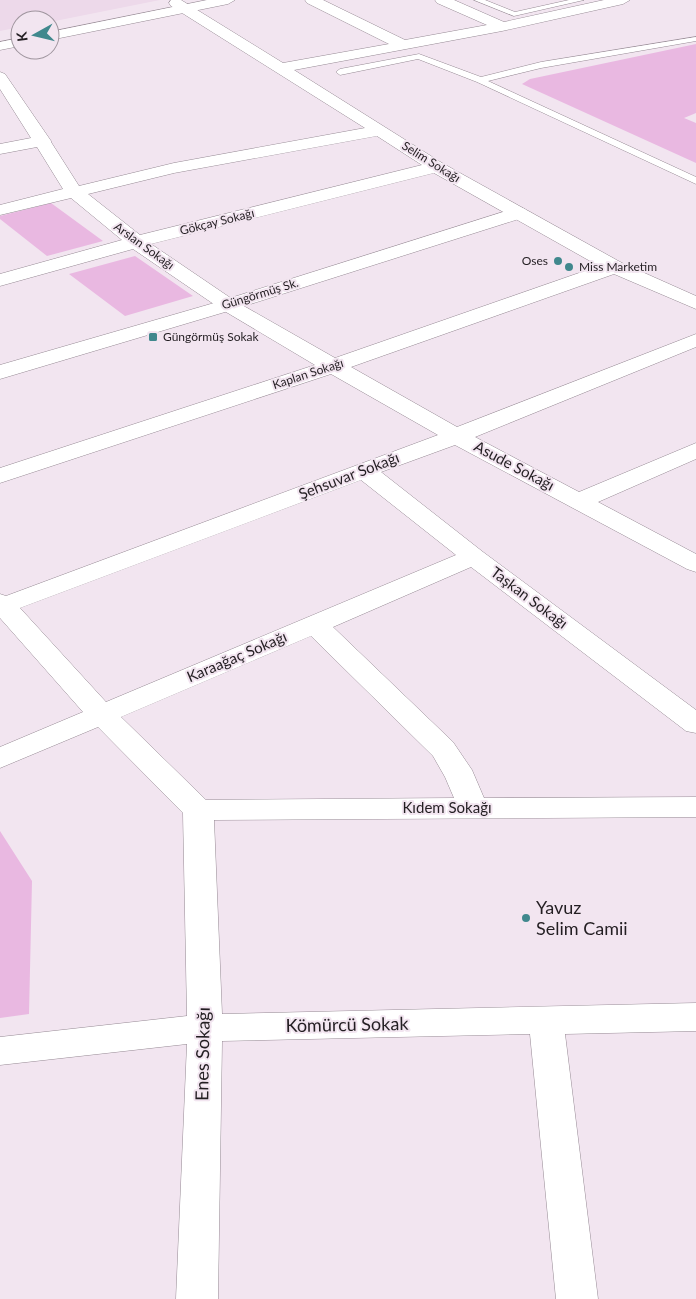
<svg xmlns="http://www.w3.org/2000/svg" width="696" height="1299" font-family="Lato,sans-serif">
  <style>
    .built { fill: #edd9ea }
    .green { fill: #e9b8e1 }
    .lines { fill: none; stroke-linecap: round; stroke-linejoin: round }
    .service-casing { stroke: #968a94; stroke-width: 1 }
    .minor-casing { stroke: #968a94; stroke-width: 1 }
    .tertiary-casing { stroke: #968a94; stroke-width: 1 }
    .service { fill: #fff; fill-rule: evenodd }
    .minor { fill: #fff; fill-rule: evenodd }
    .tertiary { fill: #fff; fill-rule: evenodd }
    .poi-dot { fill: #40888d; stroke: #f2e5f0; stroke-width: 2 }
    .labels { text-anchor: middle; stroke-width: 4; stroke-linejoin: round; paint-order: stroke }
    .far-street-label { font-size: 12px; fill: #231e22; stroke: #f2e5f0 }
    .far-poi-label { font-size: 12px; fill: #231e22; stroke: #f2e5f0; text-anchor: start }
    .street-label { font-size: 15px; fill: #231e22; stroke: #f2e5f0 }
    .near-poi-label { font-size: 18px; fill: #231e22; stroke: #f2e5f0; text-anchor: start }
    .near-street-label { font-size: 18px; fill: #231e22; stroke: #f2e5f0 }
  </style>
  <rect width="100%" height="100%" fill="#f2e5f0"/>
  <path class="built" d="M0 0H160L50 22V20H20V27L0 31Z"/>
  <path class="green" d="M696 44V113L684 118 696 123V163L522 84 530 79Z
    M51 203 103 241 47 256 0 219V216Z
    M135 256 193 296 125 316 69 274Z
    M0 831 32 881 29 1014 0 1018Z"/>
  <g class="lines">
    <g class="service-casing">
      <path id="service" d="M474 0H485L515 12 569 0H584L514 16Z
        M696 37V41L541 68 488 81 696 177V184L477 82 418 59 340 75 336 72 340 69 419 54 481 77 541 62Z"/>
    </g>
    <g class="minor-casing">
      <path id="minor" d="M171 0H181L283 63 389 44 307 3 305 0H323L405 40 487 25 437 3 435 0H454L504 22 604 0H630L623 4 502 31 294 70 442 163 622 263 696 296V309L614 274 351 367 457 427 696 334V347L475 437 579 492 696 443V459L598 502 696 554V572L687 569 455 445 381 472 483 552 696 710V733L686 731 471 567 333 627 453 742 472 770 484 798 696 797V817L214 820 222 1014 696 1003V1031L565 1034 598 1299H556L530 1034 222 1041 218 1299H176L187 1044 0 1065V1037L187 1016 183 813 98 727 0 768V747L83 712 0 618V594L6 596 438 435 331 374 0 483V468L315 365 221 309 133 249 0 286V274L122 240 71 198 0 215V205L63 189 37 147 0 154V144L31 138 0 89V72L5 74 51 141V142L79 186 174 163 365 128 171 6 169 3ZM377 136 422 165 140 235 88 194 174 173ZM434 173 599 266 335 358 235 301 151 244ZM361 480 456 555 106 702 20 608ZM311 636 433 756 445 777 454 798 206 800 121 717Z"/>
    </g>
    <g class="tertiary-casing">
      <path id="tertiary" d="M207 0H235L228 4 50 40V32Z
        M20 38V46L0 50V42Z
        M519 207 525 209 528 213 525 217 235 309 0 379V365L221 301Z"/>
    </g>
    <use href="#service" class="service"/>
    <use href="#minor" class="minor"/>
    <use href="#tertiary" class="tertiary"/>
  </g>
  <g class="poi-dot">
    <circle cx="558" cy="261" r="5"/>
    <circle cx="569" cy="267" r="5"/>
    <rect x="148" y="332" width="10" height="10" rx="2.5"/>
    <circle cx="526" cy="918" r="5"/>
  </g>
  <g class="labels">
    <g class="far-street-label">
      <text transform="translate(431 162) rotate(32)" y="4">Selim Sokağı</text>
      <text transform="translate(217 222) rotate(-14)" y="4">Gökçay Sokağı</text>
      <text transform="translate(144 246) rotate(36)" y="4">Arslan Sokağı</text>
      <text transform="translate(260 294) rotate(-17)" y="4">Güngörmüş Sk.</text>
      <text transform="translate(308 374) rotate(-18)" y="4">Kaplan Sokağı</text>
    </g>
    <g class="far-poi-label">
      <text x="548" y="265" text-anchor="end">Oses</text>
      <text x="579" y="271">Miss Marketim</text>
      <text x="163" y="341">Güngörmüş Sokak</text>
    </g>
    <g class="street-label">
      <text transform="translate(514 466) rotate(28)" y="5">Asude Sokağı</text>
      <text transform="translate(349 476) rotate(-21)" y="5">Şehsuvar Sokağı</text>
      <text transform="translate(529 598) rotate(37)" y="5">Taşkan Sokağı</text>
      <text transform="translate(237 657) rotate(-23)" y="5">Karaağaç Sokağı</text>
      <text x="447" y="813">Kıdem Sokağı</text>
    </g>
    <g class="near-poi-label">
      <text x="536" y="914">Yavuz<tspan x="536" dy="21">Selim Camii</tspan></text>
    </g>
    <g class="near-street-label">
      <text transform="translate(347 1025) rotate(-1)" y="6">Kömürcü Sokak</text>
      <text transform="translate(203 1054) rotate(-89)" y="6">Enes Sokağı</text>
    </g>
  </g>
  <g transform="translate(35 35) rotate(262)"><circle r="24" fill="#f2e5f0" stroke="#9f959e"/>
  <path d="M0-4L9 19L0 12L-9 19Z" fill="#40888d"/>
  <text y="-8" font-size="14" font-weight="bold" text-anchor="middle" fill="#231e22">K</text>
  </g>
</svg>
